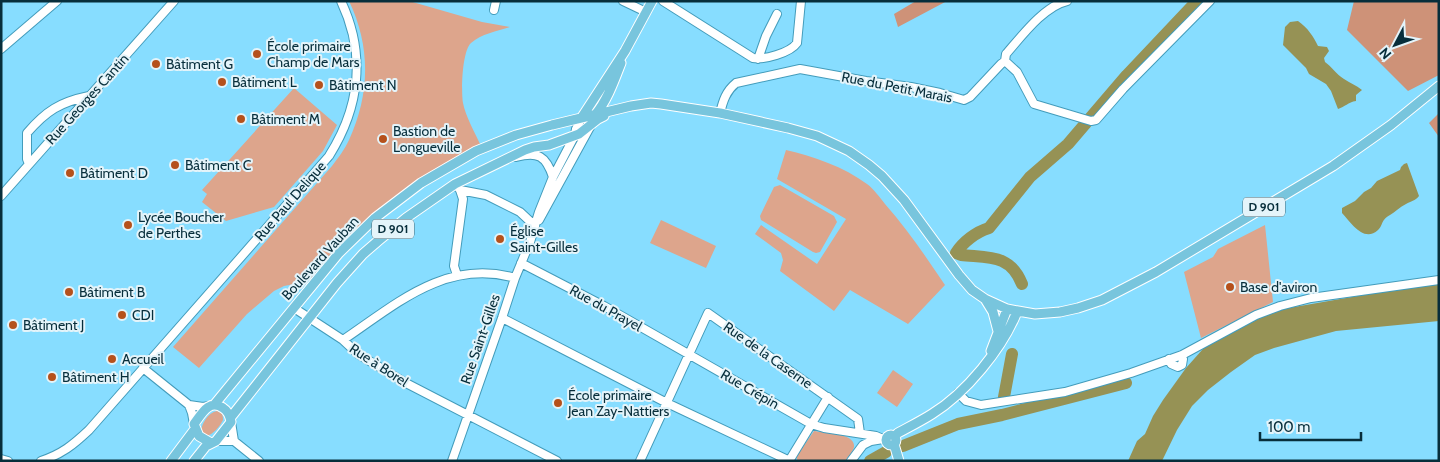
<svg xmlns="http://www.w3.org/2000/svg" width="1440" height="462" font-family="Cabin,sans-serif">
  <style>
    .green { fill: #dda58c }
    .forest { fill: #ce9278 }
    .water { fill: #969255 }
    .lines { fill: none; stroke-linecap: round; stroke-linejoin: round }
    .river { stroke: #969255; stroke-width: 12 }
    .minor-casing { stroke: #439cbb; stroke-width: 10 }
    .major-casing { stroke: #fff; stroke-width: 11 }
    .minor { stroke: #fff; stroke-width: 8 }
    .major { stroke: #78c5dd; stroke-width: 9 }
    .poi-dot { fill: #b5511c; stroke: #e4f4fa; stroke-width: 2 }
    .labels { text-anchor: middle; stroke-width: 4; stroke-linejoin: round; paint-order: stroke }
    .shield { fill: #e4f4fa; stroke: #496974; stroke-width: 1 }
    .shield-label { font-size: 12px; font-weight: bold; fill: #072e3b }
    .poi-label { font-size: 14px; fill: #072e3b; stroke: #e4f4fa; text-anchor: start }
    .street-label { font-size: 14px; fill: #072e3b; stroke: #e4f4fa }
  </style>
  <rect width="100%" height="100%" fill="#87ddff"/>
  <path class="green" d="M349 1H409L482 22 510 27C497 31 481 34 471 43 462 51 461 92 463 103 465 115 476 135 481 146L420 179 378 209 338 245 311 278 305 282 284 286 274 291 247 314 199 368 173 347 332 166C338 158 345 149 349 140 370 94 371 47 349 1Z
    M294 88 337 125 323 151 274 207 226 221 202 202 207 194 202 190Z
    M786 150C813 156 844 167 867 184 874 189 880 198 885 204 908 230 926 257 945 285L908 324 850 290 834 311 780 271 783 260 781 253 755 234 761 225 817 264 846 219 777 179Z
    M780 185 834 216 837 222 820 252 816 253 813 252 761 220 760 216 774 187Z
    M661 220 716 246 706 268 650 243Z
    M1265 225 1273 302 1201 338 1184 272 1213 257 1218 249Z
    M893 370 913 384 897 407 877 393Z
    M217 411C222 413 223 414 223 420 220 426 213 435 206 436L201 431C202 423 208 413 217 411Z
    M814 431C824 433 856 433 854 447 853 452 848 457 845 461H798L796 457Z"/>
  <path class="forest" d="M916 1H947L898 27 894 14Z
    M1354 1H1439V75L1408 91 1347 30Z
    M1439 113V137L1429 123Z"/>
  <path class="water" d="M1298 21C1308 28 1313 36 1318 46L1327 47 1329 51 1324 58 1325 62C1332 67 1336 74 1344 79 1350 83 1356 85 1362 90L1356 95V101C1348 102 1345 107 1338 109L1331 91 1326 84 1309 74 1306 68 1283 45 1285 27 1290 22Z
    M1407 163 1419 196C1415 201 1411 201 1406 204 1400 207 1395 212 1390 215 1380 221 1384 224 1378 230 1364 243 1351 223 1342 213V208L1355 201 1364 192 1371 188 1377 181 1400 170 1401 167 1404 164Z
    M1439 284V321L1336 331 1274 348 1255 355 1231 372 1208 390 1192 406 1177 430 1162 461H1128L1137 441 1145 434 1153 416 1163 400 1186 368 1210 341 1265 314 1277 310C1331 301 1384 290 1439 284Z"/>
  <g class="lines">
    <path class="river" d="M1022 284C1010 254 989 258 961 255L956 253C963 242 976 232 989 228L1030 177 1068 144 1127 75 1197 1
      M1004 397 1012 354
      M903 446 958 424 1002 415 1126 383
      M870 461 886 452"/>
    <g class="minor-casing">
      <path id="minor" d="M623 1 646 12
        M663 1 753 58C764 60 790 53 797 43L801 1
        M494 10 496 1
        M1 49 57 1
        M758 59 766 36 777 14
        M1005 61 1017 72 1034 104 1091 121 1096 120 1123 89 1210 1
        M1005 61 1006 54C1021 37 1044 6 1067 1
        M720 113C723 101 726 91 736 83L800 69 866 81 911 87 940 93 964 100 970 97 1001 64 1005 61
        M516 157C538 151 546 156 553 177
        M29 164 27 159V133C46 111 60 102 89 96
        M455 184 460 190 486 195 520 212 535 226
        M1 196 174 1
        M539 220 590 127
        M521 263 604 306 811 424 824 428 876 436 883 439
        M457 275 454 266 463 199 460 190
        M294 308 343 340 358 354 404 382 557 461
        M502 318 667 403 790 461
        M343 340C395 305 446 258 515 278
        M1169 359 1171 364 1178 367 1182 365 1183 359 1182 355
        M143 368 189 405 203 407 209 406
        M958 393 966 401 981 405 1065 392 1131 373 1182 355 1256 315 1280 306 1311 298 1439 280
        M189 405 192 413 194 424
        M231 422 234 441
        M216 441H234L259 461
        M1 459 8 461
        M41 461C62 454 73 445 89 430L270 224 329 156C360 107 366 54 341 1
        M452 461 502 318 515 278 530 242 539 212 553 177 575 135 576 129 582 117
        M640 461 708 313 858 419 860 433
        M789 461 828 397
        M851 461 863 445 871 441 883 439"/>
    </g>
    <g class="major-casing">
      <path id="major" d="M595 115C607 101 614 81 621 63
        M582 117 625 51 652 1
        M985 299 993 312 998 331
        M991 351 1007 309
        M214 405 339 253 375 218 421 183 476 151 516 135 552 125 631 106 651 103 661 104 720 113 788 128 817 136 849 151 869 165 882 176 904 200 959 275 972 290 985 299 1007 309 1035 314 1060 312 1078 308 1102 300 1156 272 1333 166 1391 125 1439 86
        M231 417 337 283 363 254 378 241 406 218 455 184 525 150 534 147 549 145 579 134 598 119 604 116
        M886 440a5 5 0 1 1 10 0a5 5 0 1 1-10 0Z
        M895 436 898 433C909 427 921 421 932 414 966 393 1002 349 1017 312
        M894 444 899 461
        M171 461 195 429
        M194 461 206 446 216 441 231 422C230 416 228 411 223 408 209 398 201 415 194 424L199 436 211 443"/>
    </g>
    <use href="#minor" class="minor"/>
    <use href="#major" class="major"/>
  </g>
  <g class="poi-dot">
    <circle cx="257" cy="54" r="5"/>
    <circle cx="156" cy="64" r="5"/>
    <circle cx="222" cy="82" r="5"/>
    <circle cx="319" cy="85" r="5"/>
    <circle cx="241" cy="119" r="5"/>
    <circle cx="383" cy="139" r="5"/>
    <circle cx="175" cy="165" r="5"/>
    <circle cx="70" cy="173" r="5"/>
    <circle cx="128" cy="225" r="5"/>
    <circle cx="500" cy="239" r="5"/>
    <circle cx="1230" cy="287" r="5"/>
    <circle cx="69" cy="292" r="5"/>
    <circle cx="122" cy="315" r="5"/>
    <circle cx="13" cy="325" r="5"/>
    <circle cx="112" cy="359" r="5"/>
    <circle cx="52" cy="377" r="5"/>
    <circle cx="558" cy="403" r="5"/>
  </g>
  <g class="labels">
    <g class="shield">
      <rect x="1243" y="197.5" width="42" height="19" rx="4"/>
      <rect x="372" y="219.5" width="42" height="19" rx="4"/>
    </g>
    <g class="shield-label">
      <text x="1264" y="211">D 901</text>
      <text x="393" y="233">D 901</text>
    </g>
    <g class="poi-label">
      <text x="267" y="51">École primaire<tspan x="267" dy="16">Champ de Mars</tspan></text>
      <text x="166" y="69">Bâtiment G</text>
      <text x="232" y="87">Bâtiment L</text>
      <text x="329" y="90">Bâtiment N</text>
      <text x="251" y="124">Bâtiment M</text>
      <text x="393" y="136">Bastion de<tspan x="393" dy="16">Longueville</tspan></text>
      <text x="185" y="170">Bâtiment C</text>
      <text x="80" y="178">Bâtiment D</text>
      <text x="138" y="222">Lycée Boucher<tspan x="138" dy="16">de Perthes</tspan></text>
      <text x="510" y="236">Église<tspan x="510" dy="16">Saint-Gilles</tspan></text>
      <text x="1240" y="292">Base d'aviron</text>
      <text x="79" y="297">Bâtiment B</text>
      <text x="132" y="320">CDI</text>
      <text x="23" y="330">Bâtiment J</text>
      <text x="122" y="364">Accueil</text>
      <text x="62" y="382">Bâtiment H</text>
      <text x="568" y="400">École primaire<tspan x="568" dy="16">Jean Zay-Nattiers</tspan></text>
    </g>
    <g class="street-label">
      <text transform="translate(897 87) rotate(11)" y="5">Rue du Petit Marais</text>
      <text transform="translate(87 99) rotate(-48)" y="5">Rue Georges Cantin</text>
      <text transform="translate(290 201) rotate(-49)" y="5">Rue Paul Delique</text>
      <text transform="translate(320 258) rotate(-48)" y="5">Boulevard Vauban</text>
      <text transform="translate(606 308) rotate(29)" y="5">Rue du Prayel</text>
      <text transform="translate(480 339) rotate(-71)" y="5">Rue Saint-Gilles</text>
      <text transform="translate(768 355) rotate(35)" y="5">Rue de la Caserne</text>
      <text transform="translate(379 365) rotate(33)" y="5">Rue à Borel</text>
      <text transform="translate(750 389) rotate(30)" y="5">Rue Crépin</text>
    </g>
  </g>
  <rect width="1440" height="462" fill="none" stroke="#072e3b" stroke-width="5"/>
  <g transform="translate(1395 45) rotate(229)" stroke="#e4f4fa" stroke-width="4" paint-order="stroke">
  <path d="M0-4L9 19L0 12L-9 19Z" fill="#072e3b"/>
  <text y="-8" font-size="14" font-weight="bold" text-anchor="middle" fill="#072e3b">N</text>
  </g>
  <path d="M1260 432v8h101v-8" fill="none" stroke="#072e3b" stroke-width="2.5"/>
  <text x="1268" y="432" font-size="15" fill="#072e3b" stroke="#e4f4fa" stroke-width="4" paint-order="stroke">100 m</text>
</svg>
